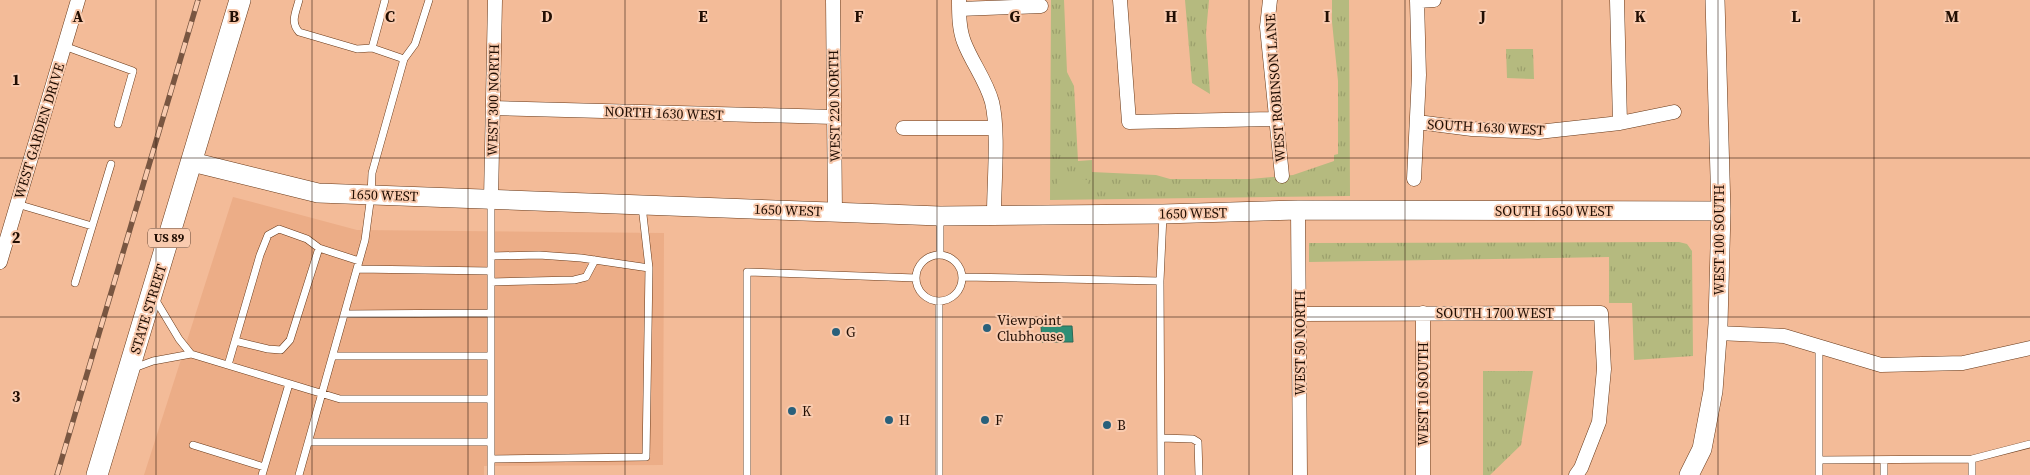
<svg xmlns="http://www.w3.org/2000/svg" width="2030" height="475" font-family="'Source Serif 4',serif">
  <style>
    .built { fill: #ecad87 }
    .grass { fill: url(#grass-tufts) }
    .garden { fill: #b5ba7f }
    .water { fill: #2f8e76; stroke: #2b6854 }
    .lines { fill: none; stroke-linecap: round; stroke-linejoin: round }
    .lane-casing { stroke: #673818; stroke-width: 8 }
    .street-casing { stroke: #673818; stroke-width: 15 }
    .secondary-casing { stroke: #673818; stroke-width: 20 }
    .primary-casing { stroke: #673818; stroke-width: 22 }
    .lane { stroke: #fff; stroke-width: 7 }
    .street { stroke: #fff; stroke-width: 14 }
    .secondary { stroke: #fff; stroke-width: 19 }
    .primary { stroke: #fff; stroke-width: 21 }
    .rail-casing { stroke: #795641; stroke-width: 5.5 }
    .rail { stroke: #f9cbaf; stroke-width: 4; stroke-dasharray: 11; stroke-linecap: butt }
    .grid { fill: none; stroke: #210e03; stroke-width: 1; stroke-opacity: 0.55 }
    .poi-dot { fill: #29607b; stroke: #f9cbaf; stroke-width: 2 }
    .labels { text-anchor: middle; stroke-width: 4; stroke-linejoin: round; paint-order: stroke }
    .shield { fill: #f9cbaf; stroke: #624737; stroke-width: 1 }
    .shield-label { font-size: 12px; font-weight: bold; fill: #210e03 }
    .street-label { font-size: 14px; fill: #210e03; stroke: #f9cbaf }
    .poi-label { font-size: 14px; fill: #210e03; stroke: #f9cbaf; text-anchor: start }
    .grid-label { font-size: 16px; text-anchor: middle; font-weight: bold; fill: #210e03; stroke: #f9cbaf; stroke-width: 4; stroke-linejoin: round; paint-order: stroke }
  </style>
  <defs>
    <pattern id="grass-tufts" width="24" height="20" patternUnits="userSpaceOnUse" patternTransform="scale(1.25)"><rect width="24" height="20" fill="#b5ba7f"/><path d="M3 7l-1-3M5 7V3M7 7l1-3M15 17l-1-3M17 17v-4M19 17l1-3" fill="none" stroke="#9b9f6c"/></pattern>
  </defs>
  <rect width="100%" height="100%" fill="#f3bb98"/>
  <path class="built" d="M233 197 357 230 664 233 663 465 484 466V475H144Z"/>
  <path class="grass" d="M1051 0H1064L1067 72 1074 86 1078 161 1092 160V172L1156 175 1170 179H1250L1293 175 1334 161V155L1338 154V81L1332 22V0H1349L1350 196 1050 200Z
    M1185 0H1209L1206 33 1210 94 1192 83Z
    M1506 49H1533L1534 79 1507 78Z
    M1679 242 1687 244 1692 251 1693 356 1634 360 1632 303H1609V257L1309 262V243Z
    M1483 371H1533L1521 445 1490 475H1483Z"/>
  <path class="garden" d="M1057 180H1087V198H1057Z"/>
  <path class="water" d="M1041 326H1072L1073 342H1042Z"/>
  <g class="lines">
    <g class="lane-casing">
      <path id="lane" d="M299 0C296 12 290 22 299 32L357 49 372 48
        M64 46 133 71 118 124
        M404 59 415 44 429 0
        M491 200V475
        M17 204 92 226
        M940 216V254
        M916 278a23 23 0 1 1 46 0a23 23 0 1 1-46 0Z
        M491 256 539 255 581 258 649 268 642 206
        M357 269 491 271
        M963 277 1160 281
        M491 282 574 280 586 277 595 260
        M75 283 111 164
        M939 301V475
        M345 314 491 313
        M235 341 268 349 281 350 290 340 319 248
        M1819 346V475
        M191 354 340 399H491
        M333 356H491
        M228 365 260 255 268 235 279 229 307 239 319 248 359 261
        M134 368 153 361 191 354 179 339 155 299
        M1161 438 1193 439 1198 442 1199 475
        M309 442H491
        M193 445 264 467
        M491 459 646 457 649 268
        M1972 459V475
        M1819 460 1972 459 2030 444
        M1884 460V475
        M262 475 289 384
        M299 475 365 240 371 195 372 173 404 59 372 48 385 0
        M747 475V272L916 278
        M1161 475 1160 281 1163 215"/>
    </g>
    <g class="street-casing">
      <path id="street" d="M833 0 835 212
        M959 0C959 14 959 29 964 42 972 63 986 80 992 102 999 131 994 182 994 214
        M1120 0 1129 122 1275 119
        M1270 0 1267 27 1282 176
        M1617 0 1620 123
        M1417 1 1434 0
        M959 9 1041 6
        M493 108 834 117
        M1417 122 1472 129 1538 132 1620 123 1674 112
        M903 128H995
        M1414 179 1419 75 1417 0
        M491 199 495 0
        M1298 210 1300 475
        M0 262 78 0
        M1423 313V475
        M1300 314 1601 313 1604 369 1599 422 1581 468 1576 475
        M1717 333 1784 336 1881 365 1963 363 2030 348"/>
    </g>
    <g class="secondary-casing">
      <path id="secondary" d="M192 162 318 193 940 216 1163 214 1298 210 1721 211
        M1689 475 1702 449 1713 391 1718 324 1721 211 1715 0"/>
    </g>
    <g class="primary-casing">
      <path id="primary" d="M97 475 240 0"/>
    </g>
    <use href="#lane" class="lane"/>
    <use href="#street" class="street"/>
    <use href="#secondary" class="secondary"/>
    <use href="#primary" class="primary"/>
    <g class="rail-casing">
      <path id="rail" d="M57 475 198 0"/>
    </g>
    <use href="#rail" class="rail"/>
  </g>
  <path class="grid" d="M156 0V475M312 0V475M468 0V475M625 0V475M781 0V475M937 0V475M1093 0V475M1249 0V475M1405 0V475M1562 0V475M1718 0V475M1874 0V475M0 158H2030M0 317H2030"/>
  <g class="poi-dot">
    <circle cx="987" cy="328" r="5"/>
    <circle cx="836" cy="332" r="5"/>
    <circle cx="792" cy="411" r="5"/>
    <circle cx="889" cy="420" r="5"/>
    <circle cx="985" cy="420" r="5"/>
    <circle cx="1107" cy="425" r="5"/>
  </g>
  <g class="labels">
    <rect class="shield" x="148" y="228.5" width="42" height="19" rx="4"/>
    <g class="shield-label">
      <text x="169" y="242">US 89</text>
    </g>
    <g class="street-label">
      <text transform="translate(1275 88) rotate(-94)" y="5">WEST ROBINSON LANE</text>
      <text transform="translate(493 100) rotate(-89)" y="5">WEST 300 NORTH</text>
      <text transform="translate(834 106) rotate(-91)" y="5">WEST 220 NORTH</text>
      <text transform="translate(664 113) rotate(2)" y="5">NORTH 1630 WEST</text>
      <text transform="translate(1486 127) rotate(3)" y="5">SOUTH 1630 WEST</text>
      <text transform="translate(39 131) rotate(-73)" y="5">WEST GARDEN DRIVE</text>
      <text transform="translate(384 195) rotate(2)" y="5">1650 WEST</text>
      <text transform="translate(788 210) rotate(2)" y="5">1650 WEST</text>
      <text x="1554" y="216">SOUTH 1650 WEST</text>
      <text transform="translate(1193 213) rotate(-1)" y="5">1650 WEST</text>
      <text transform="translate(1719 240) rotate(-90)" y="5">WEST 100 SOUTH</text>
      <text transform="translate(148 309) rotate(-73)" y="5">STATE STREET</text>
      <text x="1495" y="318">SOUTH 1700 WEST</text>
      <text transform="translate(1300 343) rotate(-90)" y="5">WEST 50 NORTH</text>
      <text transform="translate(1423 394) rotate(-90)" y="5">WEST 10 SOUTH</text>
    </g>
    <g class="poi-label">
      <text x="997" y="325">Viewpoint<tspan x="997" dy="16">Clubhouse</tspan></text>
      <text x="846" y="337">G</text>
      <text x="802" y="416">K</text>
      <text x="899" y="425">H</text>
      <text x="995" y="425">F</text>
      <text x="1117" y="430">B</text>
    </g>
  </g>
  <g class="grid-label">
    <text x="78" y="22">A</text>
    <text x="234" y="22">B</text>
    <text x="390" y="22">C</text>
    <text x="547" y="22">D</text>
    <text x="703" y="22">E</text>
    <text x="859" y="22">F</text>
    <text x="1015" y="22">G</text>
    <text x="1171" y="22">H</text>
    <text x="1327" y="22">I</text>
    <text x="1483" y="22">J</text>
    <text x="1640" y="22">K</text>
    <text x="1796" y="22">L</text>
    <text x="1952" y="22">M</text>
    <text x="16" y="85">1</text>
    <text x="16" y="243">2</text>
    <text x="16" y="402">3</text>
  </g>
</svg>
